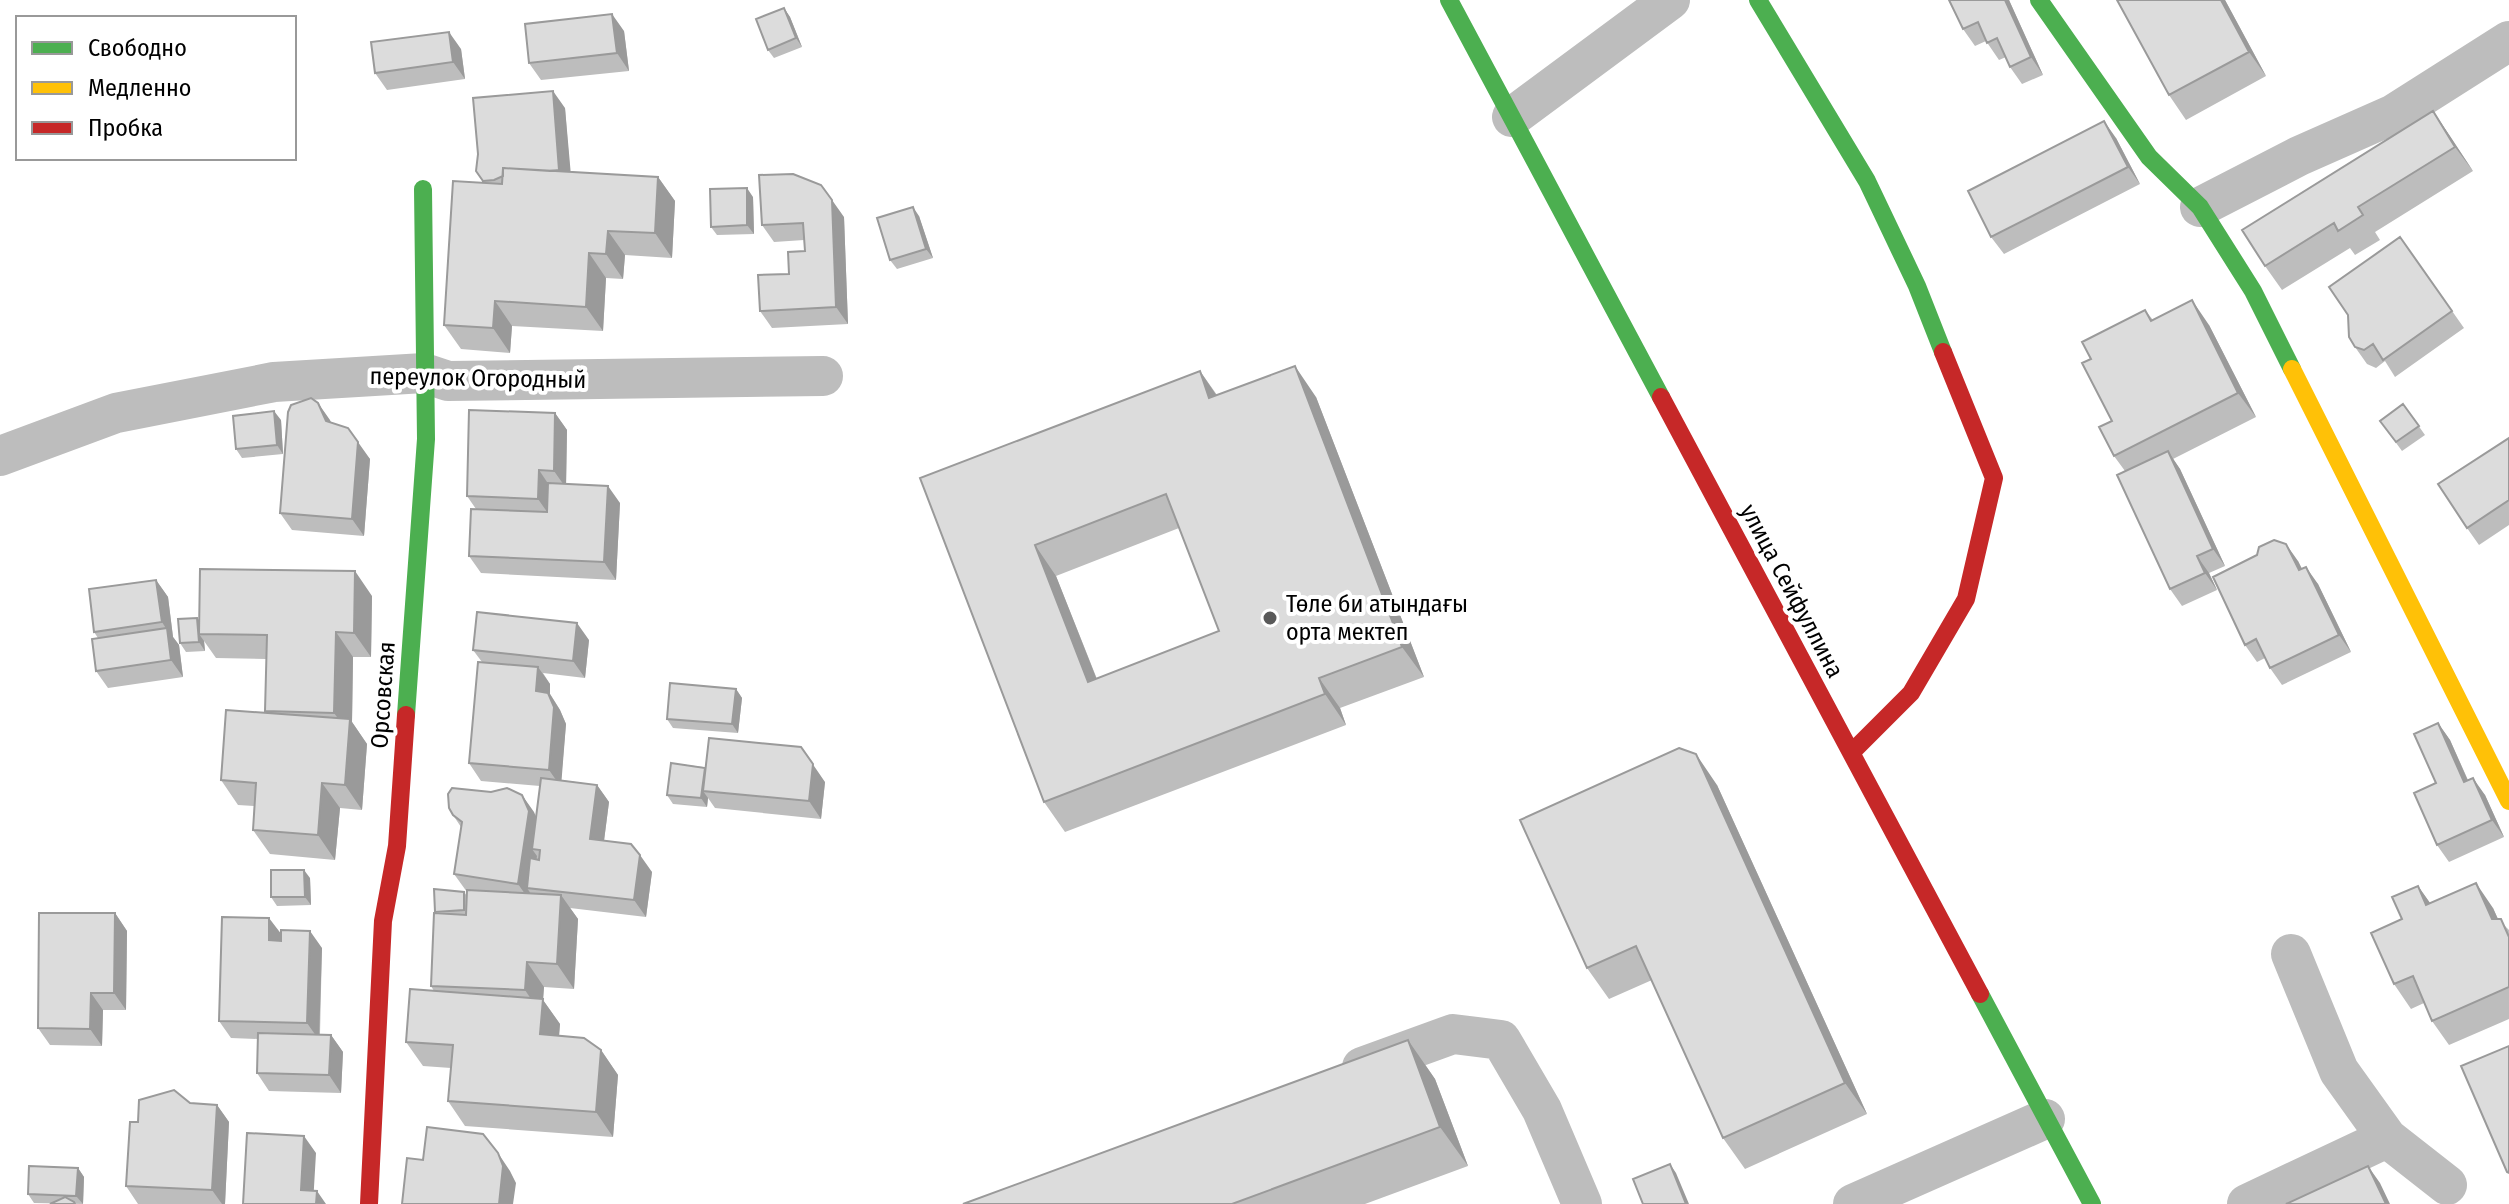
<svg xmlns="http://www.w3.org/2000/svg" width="2509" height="1204" font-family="'Fira Sans Condensed',sans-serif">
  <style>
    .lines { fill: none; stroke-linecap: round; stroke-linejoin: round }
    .street { stroke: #bdbdbd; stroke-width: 40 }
    .fast { stroke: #4caf50; stroke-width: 18 }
    .slow { stroke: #ffc107; stroke-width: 18 }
    .jam { stroke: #c62828; stroke-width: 18 }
    .wall { fill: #bdbdbd; fill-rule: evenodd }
    .shaded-wall { fill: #9a9a9a }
    .building { fill: #dcdcdc; stroke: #9a9a9a; stroke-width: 2; fill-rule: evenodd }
    .poi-dot { fill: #595959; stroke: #fff; stroke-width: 3 }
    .labels { text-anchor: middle; stroke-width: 8; stroke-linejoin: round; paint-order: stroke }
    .street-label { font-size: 24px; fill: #000; stroke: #fff }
    .poi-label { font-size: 24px; fill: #000; stroke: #fff; text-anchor: start }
  </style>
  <rect width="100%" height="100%" fill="#fff"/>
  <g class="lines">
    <path class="street" d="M1512 117 1670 0
      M2200 207 2299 156 2394 114 2509 41
      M0 456 116 413 274 382 424 373 448 381 823 376
      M2291 954 2339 1071 2387 1138 2447 1185
      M1362 1067 1453 1034 1501 1040 1542 1110 1582 1204
      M1853 1204 2045 1119
      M2247 1204 2387 1138"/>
    <path class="fast" d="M1449 0 1661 397
      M1758 0 1867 181 1917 286 1943 352
      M2039 0 2149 157 2200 207 2253 291 2292 369
      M406 715 426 439 423 189
      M1980 994 2092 1204"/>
    <path class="slow" d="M2292 369 2509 801"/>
    <path class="jam" d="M1661 397 1980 994
      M1851 753 1911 693 1966 599 1994 478 1943 352
      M369 1204 383 921 397 846 406 715"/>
  </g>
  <path class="wall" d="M2009 0 2043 75 2022 84 2010 67 2006 57 1999 60 1986 41 1975 46 1963 29Z
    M2117 0H2225L2266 76 2186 120 2169 95Z
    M784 8 790 17 802 47 774 58 768 50Z
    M624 31 629 71 541 80 529 63Z
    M461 49 465 79 387 90 375 73Z
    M565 108 570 172 658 177 675 201 672 258 625 255 623 279 606 278 603 331 512 326 510 353 461 349 444 325 484 183 476 171Z
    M2433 111 2473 171 2375 232 2380 240 2355 255 2350 248 2282 290 2265 266Z
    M2116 138 2140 184 2004 254 1991 237Z
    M753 197 754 234 717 235 711 227Z
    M919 216 933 258 897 269 890 260Z
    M844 217 848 324 772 328 760 311 789 274 805 251 804 240 774 242 762 225Z
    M2400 237 2464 328 2395 377 2385 361 2376 368 2367 364 2355 347Z
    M2145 310 2153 320 2209 325 2256 417 2173 459 2180 469 2225 566 2209 573 2217 590 2182 606 2170 589 2125 471 2114 456 2112 421 2091 359Z
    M1200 371 1217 395 1316 397 1424 677 1340 708 1346 725 1065 832 1044 802 920 478ZM1179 528 1219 631 1097 679 1056 576Z
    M318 403 331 423 370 459 364 536 292 530 280 513Z
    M2403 404 2425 435 2402 451 2380 421Z
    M555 413 567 430 566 484 620 503 616 580 481 573 469 556 476 509 467 496Z
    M281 420 283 454 242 458 236 449Z
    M2509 438V525L2479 545 2467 528Z
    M2298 561 2302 569 2318 584 2351 652 2282 685 2270 668 2265 658 2257 662 2245 645Z
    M156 580 168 597 173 637 179 645 183 677 108 688 96 671 98 638 94 632Z
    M372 596 371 657H353L352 722 367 744 362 810 340 808 335 860 270 854 253 830 254 806 238 805 221 780 266 713V659L216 658 204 641 205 651 186 652 180 643 199 621Z
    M589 640 585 678 543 673 550 684V694L560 710 566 724 561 780 597 785 609 802 604 841 652 872 646 917 570 908 578 919 574 989 544 987 543 1000 560 1024 559 1036 601 1050 618 1075 613 1137 465 1126 448 1101 451 1068 423 1066 406 1042 434 991 431 986 434 913 464 892 467 896V892L454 874 461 827 453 815 522 795 536 817 540 786 481 781 469 763 482 662 473 650Z
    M736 689 742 698 738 733 673 728 667 719Z
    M2438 723 2450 740 2468 780 2485 795 2504 837 2449 862 2437 845 2436 783Z
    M671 763 825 782 821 819 715 808 708 798 707 807 673 804 667 795Z
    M1717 785 1867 1114 1745 1169 1723 1138 1652 980 1609 999 1587 968Z
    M310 878 311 905 277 906 271 897Z
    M2418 886 2430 903 2493 908 2498 919 2509 930V1019L2449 1045 2432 1021 2424 1003 2411 1009 2394 984 2402 919Z
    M115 913 127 931 126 1010H103L102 1046 50 1045 38 1028Z
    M281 934 322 948 320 1034 331 1035 343 1052 341 1093 269 1091 257 1073 258 1039 231 1038 219 1021Z
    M1408 1040 1435 1079 1468 1166 1365 1204H963Z
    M217 1105 229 1122 225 1204H138L126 1186 138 1122Z
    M78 1168 84 1177 83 1204 34 1203 28 1194Z"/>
  <path class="shaded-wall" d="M2005 0H2009L2043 75 2031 57Z
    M2221 0H2225L2266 76 2249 52Z
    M784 8 790 17 802 47 796 38Z
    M612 14 624 31 629 71 617 53Z
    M449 32 461 49 465 79 453 62Z
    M553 91 565 108 572 187 559 170Z
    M2433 111 2450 136 2473 171 2455 147Z
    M2104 121 2116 138 2140 184 2128 167Z
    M658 177 675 201 672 258 655 233Z
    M747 188 753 197 754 234 747 225Z
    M832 200 844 217 848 324 836 307Z
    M913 207 919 216 933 258 926 249Z
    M608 231 625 255 623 279 606 254Z
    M589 253 606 278 603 331 586 307Z
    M2192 300 2209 325 2256 417 2238 393Z
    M495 301 512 326 510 353 493 328Z
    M1295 366 1316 397 1424 677 1402 647Z
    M1200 371 1221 402 1209 398Z
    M318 403 330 420 338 439 326 421Z
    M274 411 281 420 283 454 277 445Z
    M555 413 567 430 566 488 554 471Z
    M348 428 370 459 364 536 352 519Z
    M2168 451 2180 469 2225 566 2213 549Z
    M539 470 551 488 550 516 538 499Z
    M608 486 620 503 616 580 604 562Z
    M2286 544 2298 561 2311 587 2299 570Z
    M1035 545 1056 576 1110 713 1088 682Z
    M2197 556 2209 573 2217 590 2205 573Z
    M2306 567 2318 584 2351 652 2339 635Z
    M355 571 372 596 371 657 354 633Z
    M156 580 168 597 173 637 179 645 183 677 171 660 167 630 162 622Z
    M197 618 204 627 199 634 204 641 205 651 199 642Z
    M577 623 589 640 585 678 573 661Z
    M336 632 353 657 352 722 367 744 362 810 345 785 349 733 334 713Z
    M538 667 550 684V694L560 710 566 724 561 787 549 770 536 691Z
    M1319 678 1340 708 1346 725 1325 694Z
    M736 689 742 698 738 733 732 724Z
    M2438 723 2450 740 2476 799 2464 782Z
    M801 747 825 782 821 819 809 801Z
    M1696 754 1717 785 1867 1114 1845 1083Z
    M705 768 703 791 708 798 707 807 701 798Z
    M2473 778 2485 795 2504 837 2492 820Z
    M322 783 340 808 335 860 318 835Z
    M597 785 609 802 602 856 590 839Z
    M522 795 534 812 541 828 532 849 537 856 532 888H527L531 894 530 901 518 884Z
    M640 855 652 872 646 917 634 900Z
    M304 870 310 878 311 905 305 897Z
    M2476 883 2493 908 2509 944 2492 919Z
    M2418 886 2435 910 2426 905Z
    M561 895 578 919 574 989 557 964Z
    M115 913 127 931 126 1010 114 993Z
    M269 918 282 935 281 957 269 940Z
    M310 931 322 948 319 1040 307 1023Z
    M527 962 544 987 543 1000 560 1024 557 1059 540 1034 541 1014 525 990Z
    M91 993 103 1010 102 1046 90 1029Z
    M331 1035 343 1052 341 1093 329 1075Z
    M1408 1040 1435 1079 1468 1166 1440 1127Z
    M601 1050 618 1075 613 1137 596 1112Z
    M217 1105 229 1122 225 1204H222L212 1190Z
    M304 1136 316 1153 313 1204 301 1190Z
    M498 1153 510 1171 516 1183 513 1204H499Z
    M1670 1164 1676 1173 1689 1204H1686Z
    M2368 1166 2380 1183 2390 1204H2386Z
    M78 1168 84 1177 83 1204 76 1196Z
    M317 1191 326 1204H316Z"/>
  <path class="building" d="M1949 0H2005L2031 57 2010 67 1997 38 1987 43 1978 22 1963 29Z
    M2117 0H2221L2249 52 2169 95Z
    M784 8 796 38 768 50 756 19Z
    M612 14 617 53 529 63 525 24Z
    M449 32 453 62 375 73 371 42Z
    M553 91 559 170 550 171 503 168V176L494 180 483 181 476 171 478 154 473 98Z
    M2433 111 2455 147 2358 207 2363 215 2338 231 2334 223 2265 266 2242 230Z
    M2104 121 2128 167 1991 237 1968 191Z
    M503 168 658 177 655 233 608 231 606 254 589 253 586 307 495 301 493 328 444 325 453 181 502 184Z
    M793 174 821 185 832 200 836 307 760 311 758 275 789 274 788 252 805 251 803 223 762 225 759 175Z
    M747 188V225L711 227 710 189Z
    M913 207 926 249 890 260 877 218Z
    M2400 237 2452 311 2383 360 2373 344 2364 350 2355 347 2349 337 2348 315 2329 287Z
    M2192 300 2238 393 2114 456 2099 427 2112 421 2082 363 2091 359 2082 342 2145 310 2151 321Z
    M1295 366 1402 647 1319 678 1325 694 1044 802 920 478 1200 371 1209 398ZM1166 494 1219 631 1088 682 1035 545Z
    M311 398 318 403 326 421 348 428 358 442 352 519 280 513 288 412 291 405Z
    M2403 404 2419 426 2396 442 2380 421Z
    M469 410 555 413 554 471 539 470 538 499 467 496Z
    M274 411 277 445 236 449 233 416Z
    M2509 438V500L2467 528 2438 484Z
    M2168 451 2213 549 2197 556 2205 573 2170 589 2117 475Z
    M548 483 608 486 604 562 469 556 471 509 547 512Z
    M2274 540 2286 544 2299 570 2306 567 2339 635 2270 668 2256 639 2245 645 2213 577 2257 555 2259 547Z
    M200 569 355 571 354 633 336 632 334 713 265 711 267 635 199 634Z
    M156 580 162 622 94 632 89 589Z
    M477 612 577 623 573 661 473 650Z
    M197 618 199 642 180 643 178 619Z
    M167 628 171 660 96 671 92 639Z
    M478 662 538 667 536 691 548 693 554 707 549 770 469 763Z
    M670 683 736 689 732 724 667 719Z
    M226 710 350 719 345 785 322 783 318 835 253 830 256 783 221 780Z
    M2438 723 2464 782 2473 778 2492 820 2437 845 2414 793 2436 783 2414 734Z
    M709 738 801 747 813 764 809 801 703 791Z
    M1679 748 1696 754 1845 1083 1723 1138 1636 946 1587 968 1520 820Z
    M671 763 705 768 701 798 667 795Z
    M541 778 597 785 590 839 631 844 640 855 634 900 527 888 530 858 539 860 540 850 532 849Z
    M452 788 491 792 507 788 522 795 529 811 518 884 454 874 462 822 453 815 449 808 448 794Z
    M271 870H304L305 897H271Z
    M2476 883 2492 919H2501L2509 937V987L2432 1021 2413 976 2394 984 2371 933 2402 919 2392 897 2418 886 2426 905Z
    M434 889 464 892V910L435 912Z
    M467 890 561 895 557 964 527 962 525 990 431 986 434 913 466 915Z
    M39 913H115L114 993H91L90 1029 38 1028Z
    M222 917 269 918V940L281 941V930L310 931 307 1023 219 1021Z
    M410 989 543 999 540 1034 584 1038 601 1050 596 1112 448 1101 453 1045 406 1042Z
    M258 1033 331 1035 329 1075 257 1073Z
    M1408 1040 1440 1127 1232 1204H963Z
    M2509 1046V1173L2507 1172 2461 1066Z
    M174 1090 190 1103 217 1105 212 1190 126 1186 130 1122H138L139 1100Z
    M427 1127 483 1134 498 1153 503 1166 499 1204H402L407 1158 423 1160Z
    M247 1133 304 1136 301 1190 317 1191 316 1204H243Z
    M1670 1164 1686 1204H1643L1633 1179Z
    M29 1166 78 1168 76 1196 28 1194Z
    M2368 1166 2386 1204H2286Z
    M65 1197 74 1202 75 1204H50Z"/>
  <circle class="poi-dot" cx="1270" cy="618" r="8"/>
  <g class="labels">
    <g class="street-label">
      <text transform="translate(478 378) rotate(1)" y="8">переулок Огородный</text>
      <text transform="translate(1792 591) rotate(62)" y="8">улица Сейфуллина</text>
      <text transform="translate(383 695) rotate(-86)" y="8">Орсовская</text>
    </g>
    <g class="poi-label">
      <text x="1286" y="612">Төле би атындағы<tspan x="1286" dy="28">орта мектеп</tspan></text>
    </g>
  </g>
  <rect x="16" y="16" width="280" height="144" fill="#ffffff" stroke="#999999" stroke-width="2"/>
  <rect x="32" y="42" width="40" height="12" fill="#4caf50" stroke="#999999" stroke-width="2"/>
  <text x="88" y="56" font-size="24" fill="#000000">Свободно</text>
  <rect x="32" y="82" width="40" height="12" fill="#ffc107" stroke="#999999" stroke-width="2"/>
  <text x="88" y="96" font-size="24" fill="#000000">Медленно</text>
  <rect x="32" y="122" width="40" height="12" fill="#c62828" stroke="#999999" stroke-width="2"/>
  <text x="88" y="136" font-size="24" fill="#000000">Пробка</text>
</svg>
